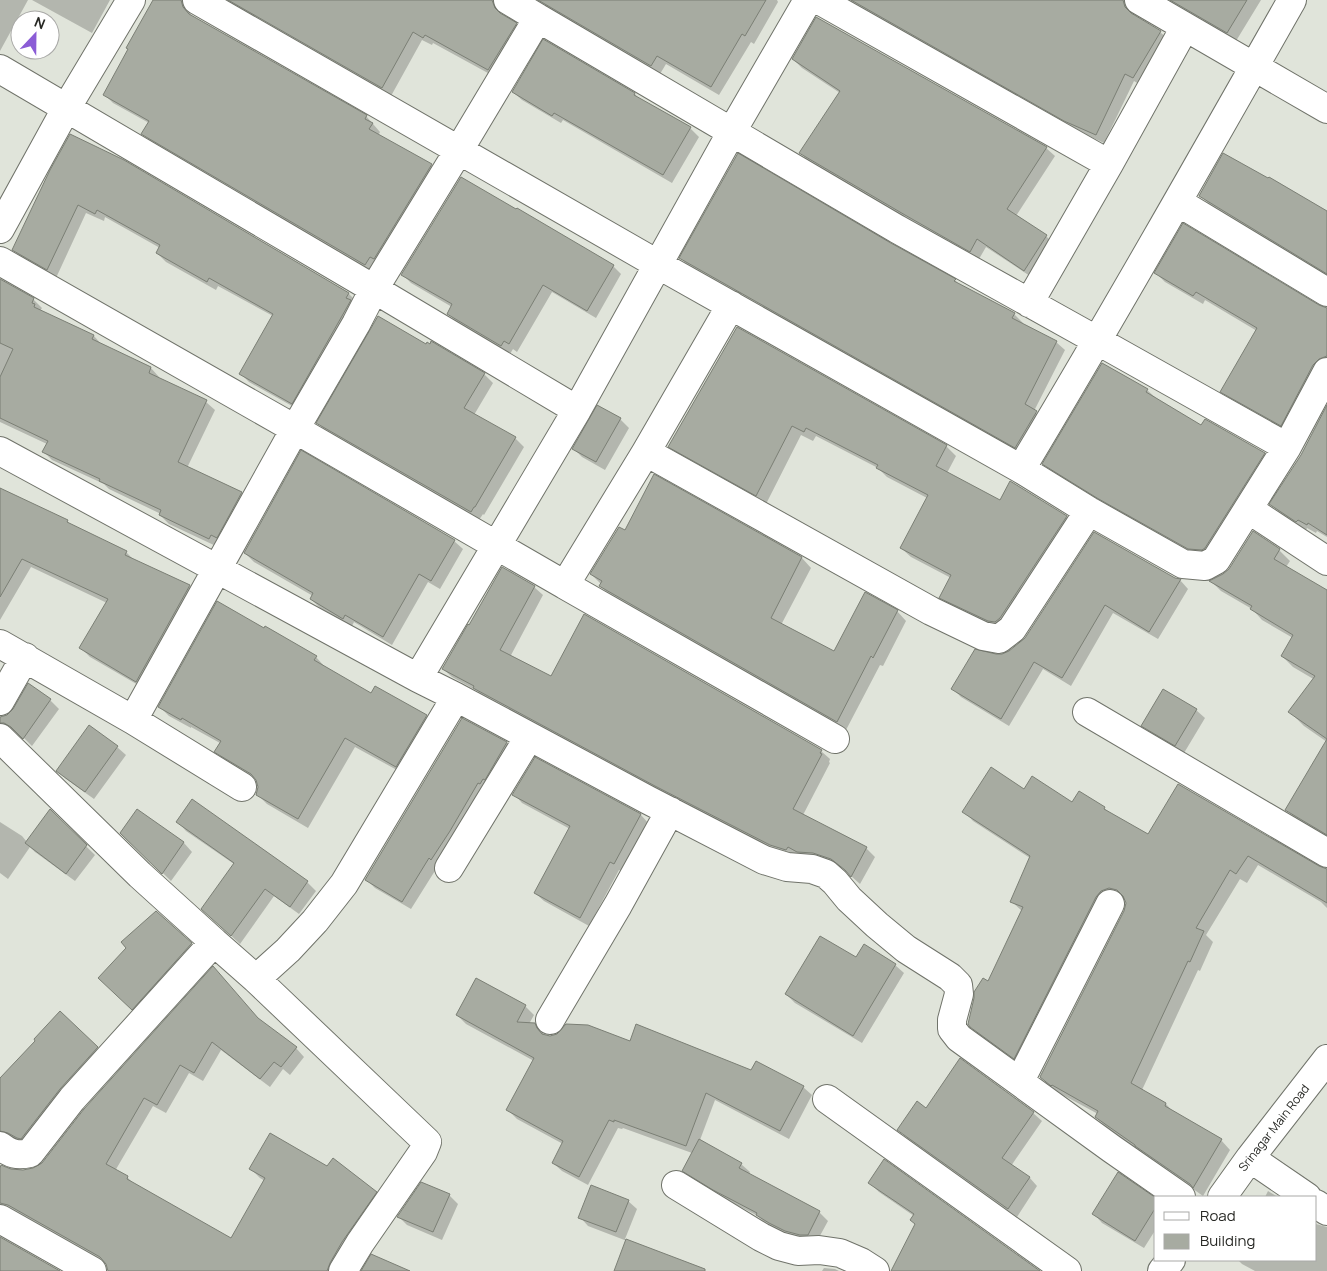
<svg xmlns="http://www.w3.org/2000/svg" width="1327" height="1271" font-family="Manrope,sans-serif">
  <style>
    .shadow { fill: #0003 }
    .building { fill: #a7aba1; stroke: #7b7f75 }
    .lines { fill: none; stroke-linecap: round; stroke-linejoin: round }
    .minor-casing { stroke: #70736a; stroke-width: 30 }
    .minor { stroke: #fff; stroke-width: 28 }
    .labels { text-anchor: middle; stroke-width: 5; stroke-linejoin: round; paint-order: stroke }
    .street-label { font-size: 12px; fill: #272824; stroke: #fff }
  </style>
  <rect width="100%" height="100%" fill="#e0e4da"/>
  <path class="shadow" d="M0 0H28L0 51Z
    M32 0H110L92 33Z
    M154 0H192L189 10 191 16 366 116 380 132 378 136 431 165 440 174 374 273 151 142 143 134 149 123 113 103 105 95Z
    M224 0H503L500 10 502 16 516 24 524 33 497 78 433 43 432 45 422 40 391 96Z
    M535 0H777L778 2 754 44 751 42 719 95 666 64 660 74Z
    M846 0H1135L1131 9 1133 16 1160 32 1169 40 1142 86 1134 81 1104 143 1074 129Z
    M1166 0H1261L1236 41Z
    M544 41 635 94 639 99 690 128 699 137 672 183 563 120 561 123 522 100 513 92Z
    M793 59 1046 148 1055 156 1016 216 1046 236 1055 245 1033 278 986 247 979 259 915 224 809 162 801 153 840 93 802 68Z
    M124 161 349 294 357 302 301 411 249 382 241 374 273 316 218 286 216 290 166 262 157 253 160 248 105 217 104 221 86 213 56 278 22 258 14 250Z
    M1201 196 1327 213V276L1210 205Z
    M888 244 955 280 960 286 1014 314 1023 323 1022 324 1056 342 1065 350 1034 411 1045 421 1024 456 689 267 681 258Z
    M613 266 621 274 596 318 552 292 517 352 513 349 510 354 457 322 448 314 452 307 411 283 403 275Z
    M1156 273 1327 309V368L1290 434 1231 400 1222 391 1257 331 1205 300 1203 304 1165 282Z
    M0 280 33 299 42 308 40 311 94 336 102 345 151 368 159 377 158 379 206 402 215 410 187 468 241 493 250 501 218 547 169 524 160 515 161 514 109 489 104 484 52 460 44 452 47 444 0 422Z
    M737 328 946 446 956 456 947 473 1000 502 1066 517 1076 526 998 630 950 607 941 597 951 578 911 557 901 548 927 498 887 477 878 468 816 436 813 441 801 435 766 504 679 456 670 446Z
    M427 346 484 374 493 383 474 415 515 438 524 447 484 515 483 514 479 520 326 432 318 423Z
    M1147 390 1156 398 1201 426 1264 454 1273 462 1213 557H1197L1107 506 1052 472 1044 464Z
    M1327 408V537L1317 531 1316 533 1307 528 1306 530 1280 513 1271 504 1302 455Z
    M620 419 629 428 605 470 582 457 574 449Z
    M654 476 802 558 811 568 781 625 835 652 897 611 906 621 883 666 880 665 846 730 610 595 600 586 601 584 591 574 626 532Z
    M0 488 67 521 72 526 126 552 135 561 189 586 198 595 145 689 90 657 81 648 107 603 31 567 0 620Z
    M1094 533 1175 579 1180 580 1188 589 1158 639 1113 613 1071 686 1043 669 1009 726 961 697 953 689 996 656 1009 652 1026 639Z
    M454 541 463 549 440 589 428 582 392 645 354 622 352 626 320 608 311 599 313 596 254 562 245 553Z
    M1279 550 1290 561 1286 567 1327 591V687L1293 667 1282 656 1293 638 1262 620 1252 609 1221 591 1211 581Z
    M534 587 543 595 510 657 552 677 821 751 830 759 829 762 830 763 803 815 866 848 875 857 860 884 842 868 823 862 780 854 665 794 483 697 477 691 452 677 443 669Z
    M316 657 325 667 372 695 426 716 435 726 406 775 355 747 308 828 267 804 257 794 259 787 257 781 225 761 216 751 220 743 191 727V728L169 716 160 707Z
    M28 685 50 700 59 709 32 746 21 735 14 731 4 732 0 729V718L9 715Z
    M1327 698V840L1301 824 1287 810 1327 742 1304 726 1290 712Z
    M1196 710 1205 718 1184 753 1151 734 1143 725Z
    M462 719 507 743 515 752 438 866 411 909 375 888 366 879Z
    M117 747 126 755 94 799 66 779 58 771Z
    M535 759 641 815 649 824 623 872 619 870 589 926 544 901 535 893 570 829 522 803 514 794Z
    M1024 790 1072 804 1104 808 1110 813 1148 836 1327 870V908L1321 902 1258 865 1247 883 1240 879 1206 935 1213 942 1200 971 1198 970 1142 1090 1166 1104 1175 1114 1221 1140 1230 1150 1203 1196 1106 1127 1096 1117 1098 1114 1061 1094 1051 1087 1041 1077 1125 912 1127 903 1126 899 1120 898 1024 1067 981 1036 971 1026 989 983 1022 911 1011 901 1030 858 973 821 964 811Z
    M193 801 307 882 316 891 299 914 274 896 240 944 212 918 234 864 186 831 178 822Z
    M50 811 95 855 75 881 35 852 30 847 8 879 0 873V822L22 836 27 842Z
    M138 811 184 843 192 852 171 881 122 833Z
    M191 944 200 952 141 1017 108 986Z
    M895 965 904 973 862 1043 795 1003 786 994Z
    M213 968 261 1022 296 1048 304 1057 290 1075 283 1069 270 1087 221 1050 203 1081 189 1073 166 1113 153 1106 115 1171 127 1177 134 1184 231 1240 265 1181 260 1178 251 1169 376 1193 384 1201 339 1271H109L107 1264 18 1214 0 1215V1166L15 1171 29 1170 43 1164Z
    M525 1006 534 1015 529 1024H534L543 1033 544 1035 550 1037 630 1043 752 1071 803 1087 812 1095 789 1139 715 1100 700 1140 741 1164 750 1172 749 1174 819 1212 828 1221 816 1243 794 1239 766 1224 758 1216 723 1198 692 1179 683 1171 692 1153 623 1128 622 1129 618 1128 588 1185 562 1171 553 1163 563 1144 517 1119 508 1110 534 1061 466 1024 457 1015Z
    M97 1048 106 1057 30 1147 0 1142V1080Z
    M926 1109 1033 1113 1042 1121 1011 1166 1029 1177 1037 1186 1017 1217 908 1139 899 1130Z
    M870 1183 1038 1271H892L916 1225 914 1216 879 1192Z
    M1268 1191 1278 1197H1265Z
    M449 1195 458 1204 442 1240 407 1225 399 1217Z
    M1156 1200V1229L1144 1248 1102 1223 1094 1214Z
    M628 1201 637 1209 625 1239 691 1265 697 1271H615L627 1241 588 1226 580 1217Z
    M1316 1224 1327 1227V1271H1255L1242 1264 1238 1260H1316Z
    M824 1268 835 1269 839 1271H822Z"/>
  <path class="building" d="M153 0H181L183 7 189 14 367 115 365 119 373 123 369 129 432 164 374 259 370 257 365 265 141 134 149 121 103 95 128 49 126 48Z
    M228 0H492L495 8 500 13 517 23 488 70 425 35 423 38 413 32 382 88Z
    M538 0H766L745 36 742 34 711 87 657 56 651 66Z
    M851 0H1123L1125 7 1131 13 1161 31 1133 78 1125 74 1096 135 1064 121Z
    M1170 0H1247L1227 33Z
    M816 17 1047 147 1007 209 1047 235 1024 271 977 239 970 252 905 215 799 153 840 91 792 59Z
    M543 39 635 93 634 95 691 127 663 175 554 113 552 116 512 92Z
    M70 134 124 160 349 293 346 298 351 300 342 316 292 404 239 374 273 314 209 278 207 282 156 253 160 245 97 210 95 214 78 205 47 270 12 250 50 170Z
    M738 153 889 242 956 279 954 281 1015 313 1012 318 1057 341 1025 404 1037 411 1015 448 679 258Z
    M1223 153 1268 178 1269 177 1327 211V274L1199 196Z
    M461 177 516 209 517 208 614 265 587 311 543 285 509 344 504 341 501 346 447 314 452 304 401 275Z
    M1183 223 1319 305 1327 308V356L1319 359 1313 365 1281 426 1220 392 1257 328 1196 292 1193 296 1154 273Z
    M0 279 34 298 32 303 35 304 34 307 94 335 92 339 151 367 149 373 207 400 178 462 242 492 217 538 211 535 209 539 159 515 161 510 99 481 100 479 42 452 48 441 0 418V377L13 349 0 343Z
    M378 316 426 344 427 342 430 344 431 341 485 373 464 408 516 437 475 507H474L471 512 316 423Z
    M737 327 947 445 936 466 1000 500 1010 481 1067 516 1000 618 995 622 988 621 939 598 951 575 900 548 928 495 876 468 878 465 806 428 804 432 792 426 756 496 668 447Z
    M1102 363 1148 389 1146 392 1201 425 1205 419 1265 453 1205 548 1202 550 1188 549 1097 498 1042 464Z
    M597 405 621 418 596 462 572 449Z
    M1327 405V535L1308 523 1307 525 1298 520 1296 522 1269 504 1301 455Z
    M301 450 455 540 431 581 419 574 383 637 345 615 343 619 310 599 313 593 244 553Z
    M654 474 802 557 771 618 834 651 865 592 898 610 873 658 871 656 837 722 599 586 602 581 590 574 619 527 625 530Z
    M0 488 68 520 67 522 127 551 125 555 190 585 136 682 79 648 108 599 22 559 0 597Z
    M1253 531 1280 549 1274 559 1327 590V835L1285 810 1327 739 1288 712 1315 676 1281 656 1293 635 1250 609 1252 606 1209 581 1223 574 1229 569Z
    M1094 532 1175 578 1181 579 1149 632 1105 605 1062 678 1034 662 1001 719 951 689 975 649 996 654H1002L1009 651 1025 638Z
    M502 567 535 586 500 650 551 676 584 614 822 750 820 753 822 754 793 809 867 847 851 877 845 870 831 859 813 853 797 852 788 847 786 850 770 845 655 786 473 688 474 686 442 669 468 624 469 625Z
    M217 601 264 628 265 626 317 656 314 660 371 693 375 686 427 715 396 767 345 738 298 819 256 795 258 787 256 780 251 774 214 752 221 741 182 718 181 720 158 707Z
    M28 683 51 699 23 739 11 727 4 723H0V717L7 715 13 709Z
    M1163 689 1197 709 1175 746 1141 726Z
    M462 718 507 742 485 780 483 779 480 784 478 783 450 831 431 860 429 858 402 902 365 880Z
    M89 725 118 746 85 792 56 771Z
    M535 757 641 814 614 864 610 862 580 918 534 893 570 826 512 795Z
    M991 767 1024 789 1032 776 1072 802 1079 791 1105 807 1104 809 1148 834 1178 784 1319 866 1327 869V903L1248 856 1236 874 1230 870 1196 928 1204 931 1190 962 1188 961 1131 1083 1166 1103 1165 1106 1222 1139 1193 1188 1190 1184 1135 1146V1145L1095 1117 1098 1111 1052 1085 1051 1086 1040 1077 1124 911 1126 903 1123 896 1117 890 1109 888 1101 891 1096 897 1014 1059 970 1027 968 1024 974 998V992L983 978 988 981 1023 907 1010 902 1030 856 962 812Z
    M192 799 308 881 290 907 265 889 231 936 201 909 234 863 176 822Z
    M50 809 87 845 66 874 25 843Z
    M137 809 184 842 162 874 120 833Z
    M156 911 192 943 132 1010 98 978 126 948 121 942Z
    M820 936 856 957 864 944 896 964 853 1036 785 994Z
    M213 966 258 1018 297 1047 281 1067 274 1062 260 1079 212 1042 194 1073 180 1065 157 1105 144 1098 106 1164 128 1176 127 1179 231 1238 265 1178 249 1169 270 1133 327 1166 333 1158 377 1192 342 1242 330 1263 327 1271H108L106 1264 100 1257 8 1205 0 1203V1168L1 1165 11 1169 23 1170 33 1168 42 1163 84 1109Z
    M476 978 526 1005 517 1022 535 1023 537 1028 542 1034 550 1036 557 1034 566 1024 588 1025 630 1041 636 1024 751 1070 756 1061 804 1086 780 1131 706 1093 686 1146 614 1120V1122L609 1120 579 1177 552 1163 563 1141 506 1110 534 1058 456 1015Z
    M60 1011 98 1047 60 1089 21 1139 17 1138 8 1133 0 1131V1078L35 1041 34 1039Z
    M960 1058 1034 1112 1002 1158 1030 1177 1008 1209 897 1130 917 1101 926 1108Z
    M699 1139 742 1163 739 1168 820 1211 808 1235H800L785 1231 769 1223 756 1215 757 1213 713 1190 682 1171Z
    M884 1159 1040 1271H891L915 1224 910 1220 914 1214 868 1183Z
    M1118 1172 1156 1198V1207L1135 1241 1092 1214Z
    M421 1182 450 1194 433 1232 397 1217Z
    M591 1185 629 1200 616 1232 578 1218Z
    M0 1237 60 1271H0Z
    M626 1239 705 1269V1271H614Z
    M371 1254 410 1271H361Z"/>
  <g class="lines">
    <g class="minor-casing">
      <path id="minor" d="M197 0 659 265 1021 469 1089 511 1183 564 1205 566 1216 560 1287 447 1327 372
        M808 0 731 133 577 410 418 678 456 697 648 800 764 860 787 867 812 869 826 874 835 882 849 899 877 925 906 949 950 977 958 985 959 994 952 1020V1029L959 1038 1112 1149 1181 1197
        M819 0 1109 164
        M1139 0 1327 109
        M538 18 897 229 1098 341 1287 447
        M0 69 374 289 577 410
        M1178 202 1327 292
        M0 229 67 107 131 0
        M0 261 295 429 565 585 646 452
        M1029 303 1109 164 1185 27
        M731 305 646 452 931 611 983 636 999 639 1012 629 1089 511
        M0 451 418 678
        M1021 469C1114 314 1203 157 1292 0
        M1248 509 1327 561
        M565 585 835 739
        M0 644 133 720 295 429 356 324 374 289 459 150 538 18 508 0
        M0 701 25 657
        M1087 712 1327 853
        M133 720 242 787
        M0 738 140 875 214 942
        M449 868 529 737
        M256 979 288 950 315 921 344 884 456 697
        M550 1020 618 905 670 811
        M1020 1081 1110 904
        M827 1099 1067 1271
        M0 1146C11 1154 17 1156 30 1153L72 1099 214 942 256 979 427 1142 423 1152 360 1243 343 1271
        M1250 1158 1307 1197
        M676 1185 761 1237 779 1246 798 1251 819 1250 840 1253 861 1262 875 1271
        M1222 1197 1250 1158 1327 1059
        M1316 1204 1327 1211
        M0 1219 92 1271
        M1162 1271 1171 1260"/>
    </g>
    <use href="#minor" class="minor"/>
  </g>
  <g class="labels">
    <g class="street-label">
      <text transform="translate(1274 1128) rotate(-52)" y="4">Srinagar Main Road</text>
    </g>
  </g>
  <rect x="1154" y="1196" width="162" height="65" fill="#ffffff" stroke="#a9a9a7"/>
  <rect x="1164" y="1212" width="25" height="8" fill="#ffffff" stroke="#a9a9a7"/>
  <text x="1200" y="1221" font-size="15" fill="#272824">Road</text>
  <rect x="1164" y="1234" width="25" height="15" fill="#a7aba1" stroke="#a9a9a7"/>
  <text x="1200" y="1246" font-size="15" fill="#272824">Building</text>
  <g transform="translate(35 35) rotate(22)"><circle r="24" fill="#ffffff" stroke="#a9a9a7"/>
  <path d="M0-4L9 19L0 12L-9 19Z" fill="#8b5cd6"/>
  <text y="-8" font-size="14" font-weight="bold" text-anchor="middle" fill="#272824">N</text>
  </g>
</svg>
